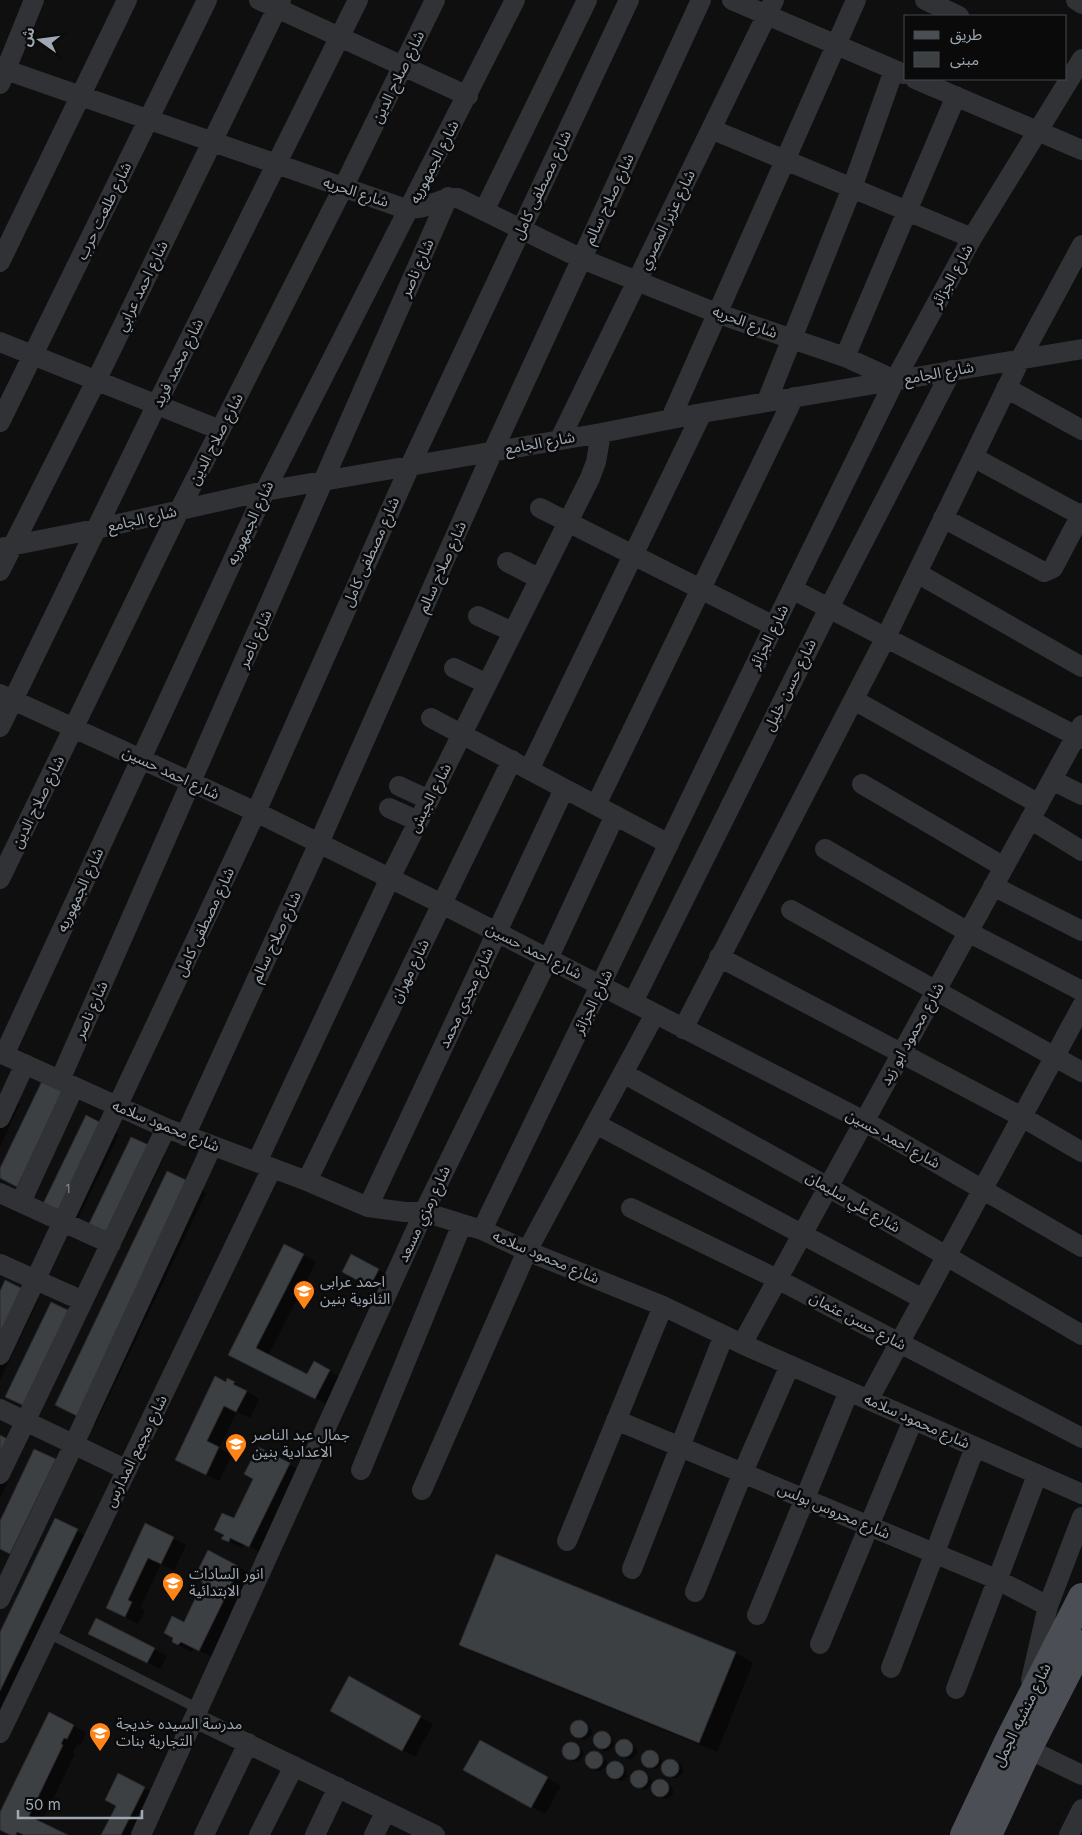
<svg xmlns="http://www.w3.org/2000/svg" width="1082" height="1835" font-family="Inter,'Noto Sans Arabic',sans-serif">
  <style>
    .shadow { fill: #0007 }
    .building { fill: #3d4043; stroke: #29292c }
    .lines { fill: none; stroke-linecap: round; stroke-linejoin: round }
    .service { stroke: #303235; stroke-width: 10 }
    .minor { stroke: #303235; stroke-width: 20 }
    .primary { stroke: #4b4f55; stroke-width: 28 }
    .labels { text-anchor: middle; stroke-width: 5; stroke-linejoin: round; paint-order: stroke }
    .number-label { font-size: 12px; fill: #868f97 }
    .street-label { font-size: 15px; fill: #9ea9b3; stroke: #0a0a0b }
    .poi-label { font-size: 15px; fill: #9ea9b3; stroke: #0a0a0b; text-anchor: start }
  </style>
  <rect width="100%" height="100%" fill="#0f0f10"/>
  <path class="shadow" d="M0 1093 20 1104 0 1146Z
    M106 1127 119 1134 74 1227 53 1216Z
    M152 1148 165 1156 120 1248 100 1239Z
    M189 1183 206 1193 95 1425 56 1405Z
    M303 1255 316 1262 268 1356 308 1376 329 1371 342 1378 328 1405 242 1361Z
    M352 1256 392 1277 384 1293 356 1279Z
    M26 1292 39 1299 0 1380V1293Z
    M226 1383H234L259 1399 250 1418 237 1412 219 1448 232 1455 219 1481 189 1467Z
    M0 1437 23 1449 0 1498Z
    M55 1461 24 1561 0 1549V1524Z
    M289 1464 302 1471 262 1553 244 1544 242 1548 223 1538 234 1520 254 1479Z
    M146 1525 186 1545 174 1571 161 1564 140 1608 145 1611 138 1624 107 1607Z
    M77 1531 94 1540 0 1736V1635Z
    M497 1556 736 1653 753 1663 717 1752 478 1654 461 1644Z
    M240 1568 252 1575 212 1657 194 1648 192 1652 173 1642Z
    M102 1641 154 1649 167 1656 160 1669Z
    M332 1711 420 1717 433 1724 415 1757Z
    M578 1721 586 1724 592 1731 591 1735 585 1740 577 1738 573 1735 571 1731 574 1723Z
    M74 1726 86 1733 80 1746 77 1744 73 1753 75 1754 41 1823 65 1835H11L0 1829V1815Z
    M601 1732 609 1735 614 1742V1746L608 1751H604L595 1746 593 1742 594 1738Z
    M623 1740 632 1743 637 1750V1754L631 1759 622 1757 616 1750 620 1742Z
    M480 1741 561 1786 545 1814 465 1770Z
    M570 1743 579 1746 584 1753 581 1760 573 1762 565 1757 563 1753 566 1745Z
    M649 1750 657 1753 662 1760V1764L656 1769 647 1767 642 1760 644 1752Z
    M593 1752 601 1755 607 1762 606 1766 600 1771H596L588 1766 586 1762V1757Z
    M669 1759 682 1765 683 1773 677 1778H673L664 1773 662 1769 663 1765Z
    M614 1762 626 1768 627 1776 622 1781 613 1779 607 1772 610 1764Z
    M638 1771 647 1774 652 1781 651 1785 646 1790 637 1787 631 1781V1776Z
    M119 1775 157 1795 138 1835H103L117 1806Z
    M659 1780 668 1783 673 1790V1794L667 1799 658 1797 652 1790 656 1782Z"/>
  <path class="building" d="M42 1081 63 1091 17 1187 0 1178V1168Z
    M86 1115 107 1126 61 1220 40 1210Z
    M131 1137 153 1147 107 1242 85 1232Z
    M167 1171 190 1182 77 1416 55 1405Z
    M284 1244 304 1254 256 1348 307 1374 314 1361 330 1370 315 1399 228 1355Z
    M351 1254 379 1269 370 1287 342 1272Z
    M5 1280 27 1291 0 1346V1291Z
    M51 1302 72 1312 27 1407 5 1397Z
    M215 1376 226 1382 227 1378 235 1382 233 1384 247 1391 236 1412 224 1406 207 1441 219 1447 206 1475 175 1460Z
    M0 1435 11 1441 0 1464Z
    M258 1447 290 1463 249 1547 230 1538 229 1542 221 1539 224 1535 214 1530 222 1513 234 1518 253 1479 244 1474Z
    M34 1449 56 1459 10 1554 0 1549V1521Z
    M55 1518 78 1529 0 1691V1632Z
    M145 1523 174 1537 161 1564 148 1558 128 1600 132 1602 125 1617 106 1608Z
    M208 1550 240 1567 199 1651 181 1642 178 1645 172 1642 173 1638 164 1633 172 1616 184 1622 203 1582 194 1578Z
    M496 1554 736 1652 699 1743 459 1645Z
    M96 1618 155 1648 147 1663 88 1634Z
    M349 1676 421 1716 402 1751 330 1711Z
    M49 1712 74 1725 67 1739 64 1738 61 1744 63 1745 29 1816 68 1835H24L17 1832 16 1835H10L0 1830V1812Z
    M570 1729a9 9 0 1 1 18 0a9 9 0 1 1-18 0Z
    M593 1740a9 9 0 1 1 18 0a9 9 0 1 1-18 0Z
    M615 1748a9 9 0 1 1 18 0a9 9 0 1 1-18 0Z
    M480 1740 548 1777 531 1808 463 1770Z
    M562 1751a9 9 0 1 1 18 0a9 9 0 1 1-18 0Z
    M641 1759a9 9 0 1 1 18 0a9 9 0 1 1-18 0Z
    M585 1760a9 9 0 1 1 18 0a9 9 0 1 1-18 0Z
    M661 1768a9 9 0 1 1 18 0a9 9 0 1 1-18 0Z
    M606 1770a9 9 0 1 1 18 0a9 9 0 1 1-18 0Z
    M630 1779a9 9 0 1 1 18 0a9 9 0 1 1-18 0Z
    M118 1773 145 1787 121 1835H101L116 1806 105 1800Z
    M651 1788a9 9 0 1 1 18 0a9 9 0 1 1-18 0Z"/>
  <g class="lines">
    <path class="service" d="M48 1633 199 1709"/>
    <path class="minor" d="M259 0 468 96
      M732 0 904 74
      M925 0 959 16
      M1076 0 1082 4
      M6 70 403 208C429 212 435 197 458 198L582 259 719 314 845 357 895 380
      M915 79 1082 150
      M0 84 34 0
      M711 129 972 238
      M484 211 587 0
      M0 262 127 0
      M0 342 220 430
      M845 357 956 96
      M1006 388 1082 430
      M767 401 852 188 894 70
      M671 418 856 0
      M0 422 207 0
      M560 439 774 0
      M973 457 1082 516
      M540 508 774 626
      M943 518 1044 572 1053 568 1082 513
      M0 548 96 529 265 491 601 433 702 413 1082 349
      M507 562 540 579
      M0 571 96 381 281 0
      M917 573 1082 667
      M792 589 1082 739
      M478 616 513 632
      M454 668 487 684
      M0 694 256 812 442 904 864 1121 1082 1247
      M854 700 1039 804
      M431 718 669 844
      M0 727 156 406 358 0
      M529 770 702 413
      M1052 780 1082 795
      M862 784 1004 867
      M399 786 429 800
      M596 805 794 397
      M389 808 418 821
      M1030 819 1082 851
      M825 849 968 932 1082 991
      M0 879 179 511 343 188 435 0
      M993 886 1082 931
      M791 910 1082 1072
      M719 957 1022 1117 1082 1152
      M633 1002 829 608 952 370
      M683 1029 886 637 1021 358 1082 245
      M0 1053 166 1128 307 1181 368 1207 405 1212H424L482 1230 527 1251 663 1306 742 1344 1082 1494
      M4 1055 265 491 515 0
      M623 1073 828 1187 1082 1335
      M60 1080 448 197
      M0 1118 25 1064
      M596 1124 923 1299
      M185 1136 319 843 493 451 701 0
      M257 1162 390 878 590 478 596 462 601 433
      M307 1181 512 760
      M0 1193 111 1244
      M21 1202 74 1087
      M368 1207 564 789
      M631 1208 777 1279 1082 1438
      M482 1230 774 626 895 380 972 238 1082 59
      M0 1264 83 1301
      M742 1344 1082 725
      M0 1355 256 812 410 466 629 0
      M869 1399 1082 1006
      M0 1409 127 1470
      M616 1420 996 1579 1048 1606
      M361 1470 462 1224
      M0 1474 166 1128
      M422 1490 527 1251 655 1014
      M567 1541 663 1306
      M632 1569 724 1335
      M695 1592 743 1472 790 1365
      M0 1599 74 1444 212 1146
      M757 1615 849 1391
      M820 1644 913 1420
      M891 1668 975 1447
      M1031 1680 1048 1606 1082 1517
      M956 1689 1037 1475
      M195 1718 435 1835
      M0 1733 272 1168
      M1028 1749 1082 1775
      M141 1835 424 1212 548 959 615 815
      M204 1835 248 1743
      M259 1835 294 1766
      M315 1835 338 1787
      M374 1835 386 1811
      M1069 1835 1082 1809"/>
    <path class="primary" d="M964 1835 1009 1740 1082 1597
      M988 1835 1028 1749 1082 1644"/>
  </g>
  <defs>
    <g id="school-pin" transform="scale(1.125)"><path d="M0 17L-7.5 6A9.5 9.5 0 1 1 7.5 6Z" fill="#ff8418" stroke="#0a0a0b"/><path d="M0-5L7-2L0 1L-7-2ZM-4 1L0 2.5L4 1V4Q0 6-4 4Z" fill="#fff"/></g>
  </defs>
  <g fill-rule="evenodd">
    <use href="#school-pin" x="304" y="1291"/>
    <use href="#school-pin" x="236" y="1444"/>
    <use href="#school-pin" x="173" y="1583"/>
    <use href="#school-pin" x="100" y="1733"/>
  </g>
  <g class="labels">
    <g class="number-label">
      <text x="68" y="1193">1</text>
    </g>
    <g class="street-label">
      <text transform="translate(398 77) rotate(-64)" y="5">شارع صلاح الدين</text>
      <text transform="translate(434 162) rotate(-63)" y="5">شارع الجمهوريه</text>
      <text transform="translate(542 185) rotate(-65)" y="5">شارع مصطفى كامل</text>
      <text transform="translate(356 192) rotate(18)" y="5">شارع الحريه</text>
      <text transform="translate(609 199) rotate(-65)" y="5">شارع صلاح سالم</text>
      <text transform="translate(104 211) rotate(-64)" y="5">شارع طلعت حرب</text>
      <text transform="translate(667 220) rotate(-64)" y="5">شارع عزيز المصري</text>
      <text transform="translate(417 268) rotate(-66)" y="5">شارع ناصر</text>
      <text transform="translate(952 276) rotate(-61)" y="5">شارع الجزائر</text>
      <text transform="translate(142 286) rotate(-64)" y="5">شارع احمد عرابي</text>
      <text transform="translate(745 322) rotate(20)" y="5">شارع الحريه</text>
      <text transform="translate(178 363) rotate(-64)" y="5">شارع محمد فريد</text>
      <text transform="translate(939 373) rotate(-10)" y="5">شارع الجامع</text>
      <text transform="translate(216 439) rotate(-63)" y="5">شارع صلاح الدين</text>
      <text transform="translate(540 443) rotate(-10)" y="5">شارع الجامع</text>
      <text transform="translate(142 519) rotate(-13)" y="5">شارع الجامع</text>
      <text transform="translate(250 523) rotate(-65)" y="5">شارع الجمهوريه</text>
      <text transform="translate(371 552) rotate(-66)" y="5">شارع مصطفى كامل</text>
      <text transform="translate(442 567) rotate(-66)" y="5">شارع صلاح سالم</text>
      <text transform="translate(769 637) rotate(-64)" y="5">شارع الجزائر</text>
      <text transform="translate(255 639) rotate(-66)" y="5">شارع ناصر</text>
      <text transform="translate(790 685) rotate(-64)" y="5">شارع حسن خليل</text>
      <text transform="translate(171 773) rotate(25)" y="5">شارع احمد حسين</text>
      <text transform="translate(430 798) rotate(-63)" y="5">شارع الجيش</text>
      <text transform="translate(38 802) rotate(-64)" y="5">شارع صلاح الدين</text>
      <text transform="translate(80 890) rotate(-65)" y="5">شارع الجمهوريه</text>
      <text transform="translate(205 922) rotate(-65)" y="5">شارع مصطفى كامل</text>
      <text transform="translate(276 937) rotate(-65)" y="5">شارع صلاح سالم</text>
      <text transform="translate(534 951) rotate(27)" y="5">شارع احمد حسين</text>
      <text transform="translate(410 971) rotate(-64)" y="5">شارع مهران</text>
      <text transform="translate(466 998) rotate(-65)" y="5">شارع مجدي محمد</text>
      <text transform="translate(593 1002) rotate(-64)" y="5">شارع الجزائر</text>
      <text transform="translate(91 1010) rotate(-66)" y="5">شارع ناصر</text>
      <text transform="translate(912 1034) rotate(-61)" y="5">شارع محمود ابو زيد</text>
      <text transform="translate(166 1126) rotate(22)" y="5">شارع محمود سلامه</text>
      <text transform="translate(893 1139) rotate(29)" y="5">شارع احمد حسين</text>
      <text transform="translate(853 1202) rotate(30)" y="5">شارع علي سليمان</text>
      <text transform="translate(424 1214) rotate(-65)" y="5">شارع رمزي مسعد</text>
      <text transform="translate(546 1257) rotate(23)" y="5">شارع محمود سلامه</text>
      <text transform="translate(858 1321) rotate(28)" y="5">شارع حسن عثمان</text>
      <text transform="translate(917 1421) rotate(24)" y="5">شارع محمود سلامه</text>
      <text transform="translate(136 1451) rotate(-64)" y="5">شارع مجمع المدارس</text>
      <text transform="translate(834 1511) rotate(23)" y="5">شارع محروس بولس</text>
      <text transform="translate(1022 1715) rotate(-64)" y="5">شارع منشيه الجمل</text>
    </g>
    <g class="poi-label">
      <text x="320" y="1287">احمد عرابى<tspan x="320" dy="17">الثانوية بنين</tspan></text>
      <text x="252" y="1440">جمال عبد الناصر<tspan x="252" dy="17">الاعدادية بنين</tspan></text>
      <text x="189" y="1579">انور السادات<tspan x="189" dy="17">الابتدائية</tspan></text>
      <text x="116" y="1729">مدرسة السيده خديجة<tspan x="116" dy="17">التجارية بنات</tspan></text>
    </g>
  </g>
  <rect x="904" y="15" width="162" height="65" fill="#0a0a0b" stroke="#454a4e"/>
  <rect x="914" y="31" width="25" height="8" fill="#4b4f55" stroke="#454a4e"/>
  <text x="950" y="40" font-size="15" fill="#9ea9b3">طريق</text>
  <rect x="914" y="52" width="25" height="15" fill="#3d4043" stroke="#454a4e"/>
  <text x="950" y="65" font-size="15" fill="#9ea9b3">مبنى</text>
  <g transform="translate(40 40) rotate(284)" stroke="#0a0a0b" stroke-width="4" paint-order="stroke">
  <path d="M0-4L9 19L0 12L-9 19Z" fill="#9ea9b3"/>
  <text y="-8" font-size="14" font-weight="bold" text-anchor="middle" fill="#9ea9b3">ش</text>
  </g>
  <path d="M18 1810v8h124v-8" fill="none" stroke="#9ea9b3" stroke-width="2.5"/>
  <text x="25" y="1810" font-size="15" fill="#9ea9b3" stroke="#0a0a0b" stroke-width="4" paint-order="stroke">50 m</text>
</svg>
